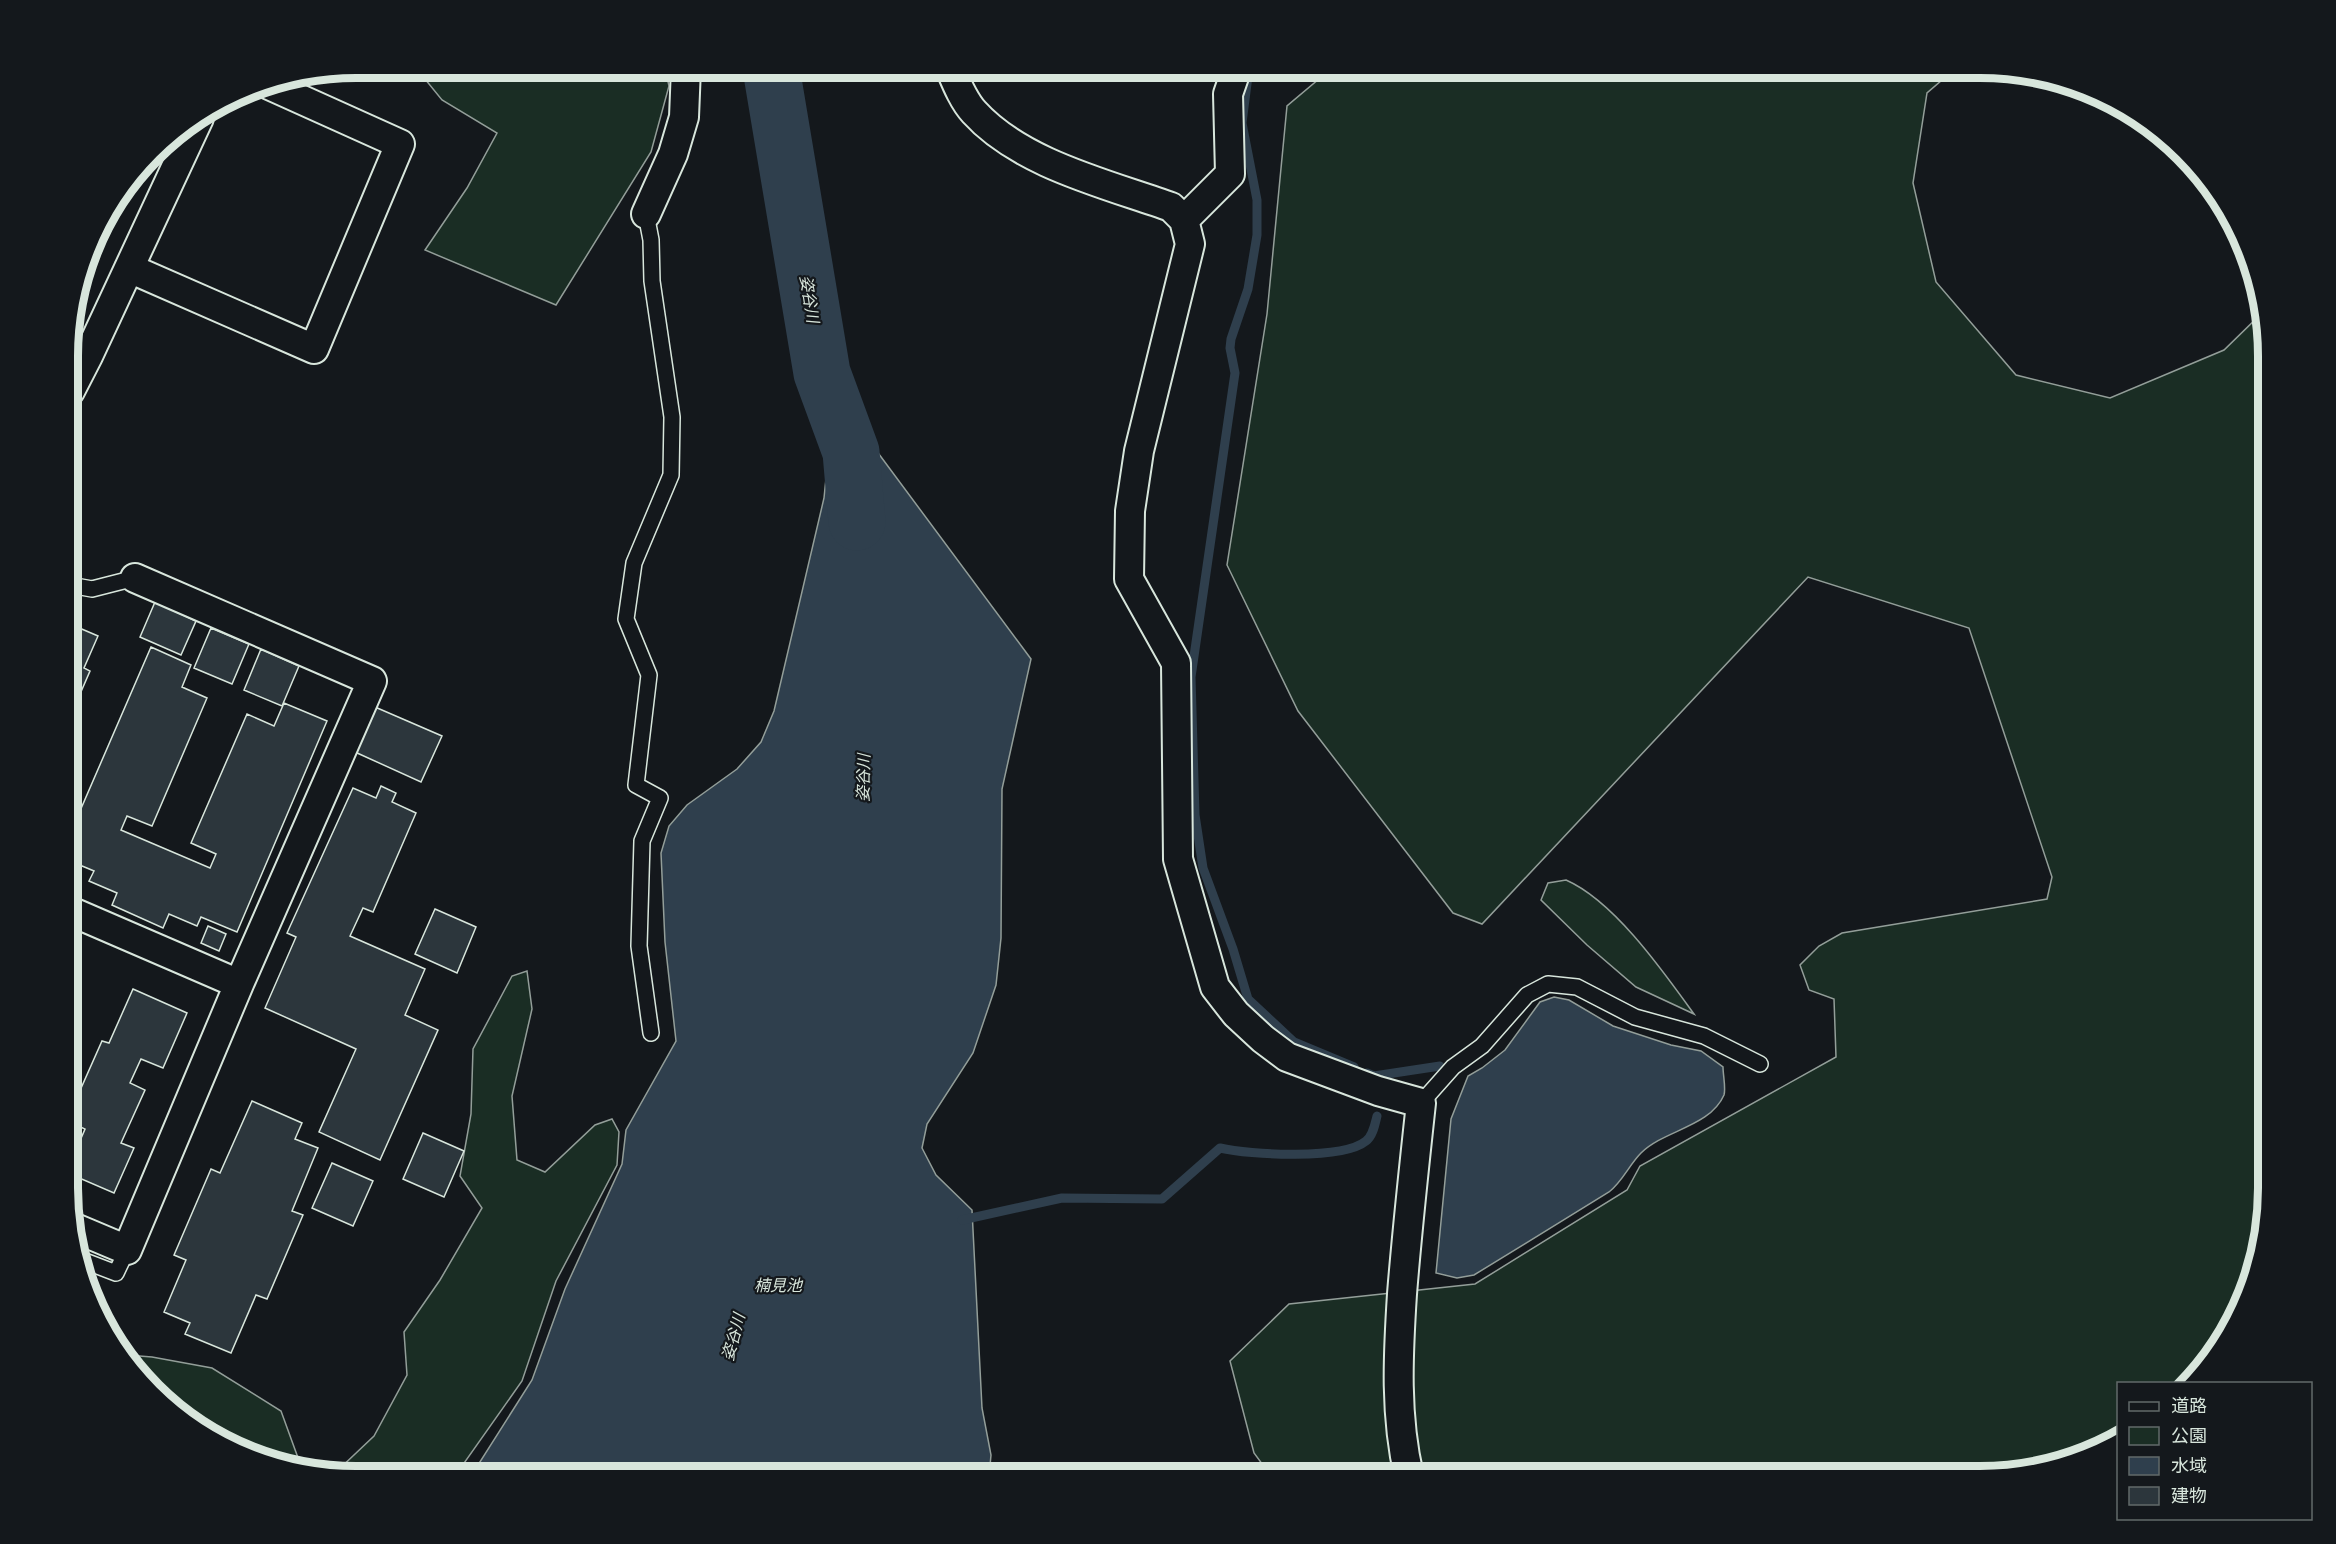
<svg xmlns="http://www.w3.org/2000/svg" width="2336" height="1544" font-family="'Work Sans','Noto Sans JP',sans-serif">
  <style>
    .green { fill: #1a2d24; stroke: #939e99; stroke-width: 1.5 }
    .water { fill: #2f3f4d; stroke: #939e99; stroke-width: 1.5 }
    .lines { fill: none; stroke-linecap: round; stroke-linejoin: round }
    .stream { stroke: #2f3f4d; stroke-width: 9 }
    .river { stroke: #2f3f4d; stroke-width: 57 }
    .building { fill: #2c363c; stroke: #d8e6dc; stroke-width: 1.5 }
    .lane-casing { stroke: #d8e6dc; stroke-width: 18 }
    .street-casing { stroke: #d8e6dc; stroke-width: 32 }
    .lane { stroke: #14181c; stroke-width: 15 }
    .street { stroke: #14181c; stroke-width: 28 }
    .labels { text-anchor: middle; stroke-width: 4.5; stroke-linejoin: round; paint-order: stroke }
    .water-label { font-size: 16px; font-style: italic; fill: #d8e6dc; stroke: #14181c }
    .rim { fill: none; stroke: #d8e6dc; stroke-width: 8 }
  </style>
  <rect width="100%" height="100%" fill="#14181c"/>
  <path class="green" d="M416 68H665L669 86 651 152 556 305 425 250 467 188 497 133 442 100Z
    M1332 68H1956L1927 93 1913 183 1936 282 2016 375 2110 398 2224 350 2261 314 2268 337V1207L2253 1281 2220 1349 2183 1383 2118 1384V1440L1999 1476H1271L1254 1453 1230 1361 1289 1304 1475 1284 1627 1190 1640 1166 1836 1057 1834 999 1809 990 1800 965 1819 946 1842 933 2047 899 2052 877 1969 628 1808 577 1482 924 1453 913 1298 711 1227 565 1267 314 1287 106Z
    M1566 880C1614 901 1663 971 1694 1014L1636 987 1587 945 1541 900 1548 883Z
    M527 971 532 1009 512 1096 517 1160 545 1172 595 1125 612 1119 619 1132 617 1165 556 1281 522 1381 455 1476 433 1472 428 1476H355L335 1473 374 1436 407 1375 404 1332 440 1280 482 1208 460 1176 471 1114 473 1049 512 976Z
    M127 1355 152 1357 212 1368 281 1411 301 1466 329 1472 263 1461 195 1428Z"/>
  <path class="water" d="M867 438 1031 659 1002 789 1001 938 996 985 973 1053 927 1124 922 1148 936 1175 972 1210 982 1408 991 1455 989 1476H471L532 1380 565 1289 622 1164 626 1130 676 1041 665 942 661 853 669 826 687 805 737 769 761 742 774 711 824 498 829 449Z
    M1554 997 1569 1000 1613 1026 1671 1045 1701 1051 1723 1067C1723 1075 1726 1088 1724 1095 1710 1127 1664 1130 1641 1153 1629 1165 1623 1181 1609 1192L1474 1275 1457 1278 1436 1273 1451 1119 1468 1076 1482 1068 1505 1050 1540 1002Z"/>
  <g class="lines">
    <path class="stream" d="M1248 76 1242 123 1257 200V235L1248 289 1231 339 1230 348 1235 373 1191 677 1195 815 1203 868 1233 949 1248 999 1294 1042 1354 1067
      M1367 1073 1374 1076 1440 1066
      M962 1220 1062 1198 1162 1199 1220 1148C1250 1155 1343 1160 1366 1141 1373 1136 1375 1124 1377 1116"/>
    <path class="river" d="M771 68 822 373 851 452 857 522"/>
  </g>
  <path class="building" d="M155 602 196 621 181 655 140 637Z
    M70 624 98 636 84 668 90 671 70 717Z
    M211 628 249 644 232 684 194 668Z
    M151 647 191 665 182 687 207 698 152 826 127 816 121 830 210 868 216 854 191 843 247 714 274 726 284 703 327 721 237 932 201 917 197 926 169 914 163 928 112 905 117 893 89 881 94 871 70 861V834Z
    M261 649 299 666 282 706 244 690Z
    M375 707 442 736 421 782 355 752Z
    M381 786 396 793 392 802 416 813 373 912 363 908 350 936 425 969 405 1015 438 1030 380 1160 319 1132 356 1049 265 1008 296 937 287 933 353 788 376 798Z
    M435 909 476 927 457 973 415 954Z
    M208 926 226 934 219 951 201 943Z
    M133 989 187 1013 163 1068 141 1059 130 1083 145 1090 121 1143 134 1148 114 1193 70 1174V1164L85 1129 70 1122V1113L102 1041 109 1043Z
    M252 1101 302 1123 295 1139 318 1148 292 1211 303 1215 267 1299 256 1295 231 1353 185 1334 190 1323 164 1312 186 1260 174 1255 211 1169 220 1173Z
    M423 1133 464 1151 444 1197 403 1179Z
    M332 1163 373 1181 353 1226 312 1208Z
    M93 1292 101 1296 97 1306Z"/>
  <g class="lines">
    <g class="lane-casing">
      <path id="lane" d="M646 214 651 240 652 281 672 417 671 475 634 563 626 619 649 675 636 785 660 798 642 841 639 946 651 1033
        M70 585 92 589 135 578
        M1421 1103 1453 1067 1482 1046 1527 995 1548 984 1577 987 1635 1017 1704 1036 1760 1064
        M82 1260 116 1273 127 1250"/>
    </g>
    <g class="street-casing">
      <path id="street" d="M950 68C956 82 963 100 974 112 1021 164 1107 184 1171 207L1184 220 1190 244 1139 451 1130 511 1129 579 1176 663 1178 859 1215 987 1236 1014 1263 1039 1287 1057 1378 1091 1421 1103C1414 1167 1407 1231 1402 1294 1398 1356 1395 1416 1409 1476
        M646 214 673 154 684 117 686 68
        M1184 220 1230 174 1228 94 1237 68
        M129 268 314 349 400 144 269 85
        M88 356 199 118
        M70 391 88 356 71 348
        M70 911 239 984
        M70 1226 127 1250 239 984 372 681 135 578"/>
    </g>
    <use href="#lane" class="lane"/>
    <use href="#street" class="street"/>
  </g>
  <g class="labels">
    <g class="water-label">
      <text transform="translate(810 299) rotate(81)" y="6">姿谷川</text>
      <text transform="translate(863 778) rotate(-89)" y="6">姿谷川</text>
      <text x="778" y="1291">楠見池</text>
      <text transform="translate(733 1337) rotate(-75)" y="6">姿谷川</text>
    </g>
  </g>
  <path d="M0 0H2336V1544H0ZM356 78H1980A278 278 0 0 1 2258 356V1188A278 278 0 0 1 1980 1466H356A278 278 0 0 1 78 1188V356A278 278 0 0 1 356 78Z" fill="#14181c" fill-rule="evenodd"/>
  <path class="rim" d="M356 78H1980A278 278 0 0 1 2258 356V1188A278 278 0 0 1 1980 1466H356A278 278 0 0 1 78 1188V356A278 278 0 0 1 356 78Z"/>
  <rect x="2117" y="1382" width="195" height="138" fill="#14181c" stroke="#626a69" stroke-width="1.5"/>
  <rect x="2129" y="1402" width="30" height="9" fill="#14181c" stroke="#626a69" stroke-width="1.5"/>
  <text x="2171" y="1412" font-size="18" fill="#d8e6dc">道路</text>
  <rect x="2129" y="1427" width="30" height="18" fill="#1a2d24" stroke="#626a69" stroke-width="1.5"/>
  <text x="2171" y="1442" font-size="18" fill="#d8e6dc">公園</text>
  <rect x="2129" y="1457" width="30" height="18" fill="#2f3f4d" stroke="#626a69" stroke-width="1.5"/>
  <text x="2171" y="1472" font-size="18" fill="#d8e6dc">水域</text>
  <rect x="2129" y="1487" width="30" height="18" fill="#2c363c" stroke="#626a69" stroke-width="1.5"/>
  <text x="2171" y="1502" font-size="18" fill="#d8e6dc">建物</text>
</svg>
